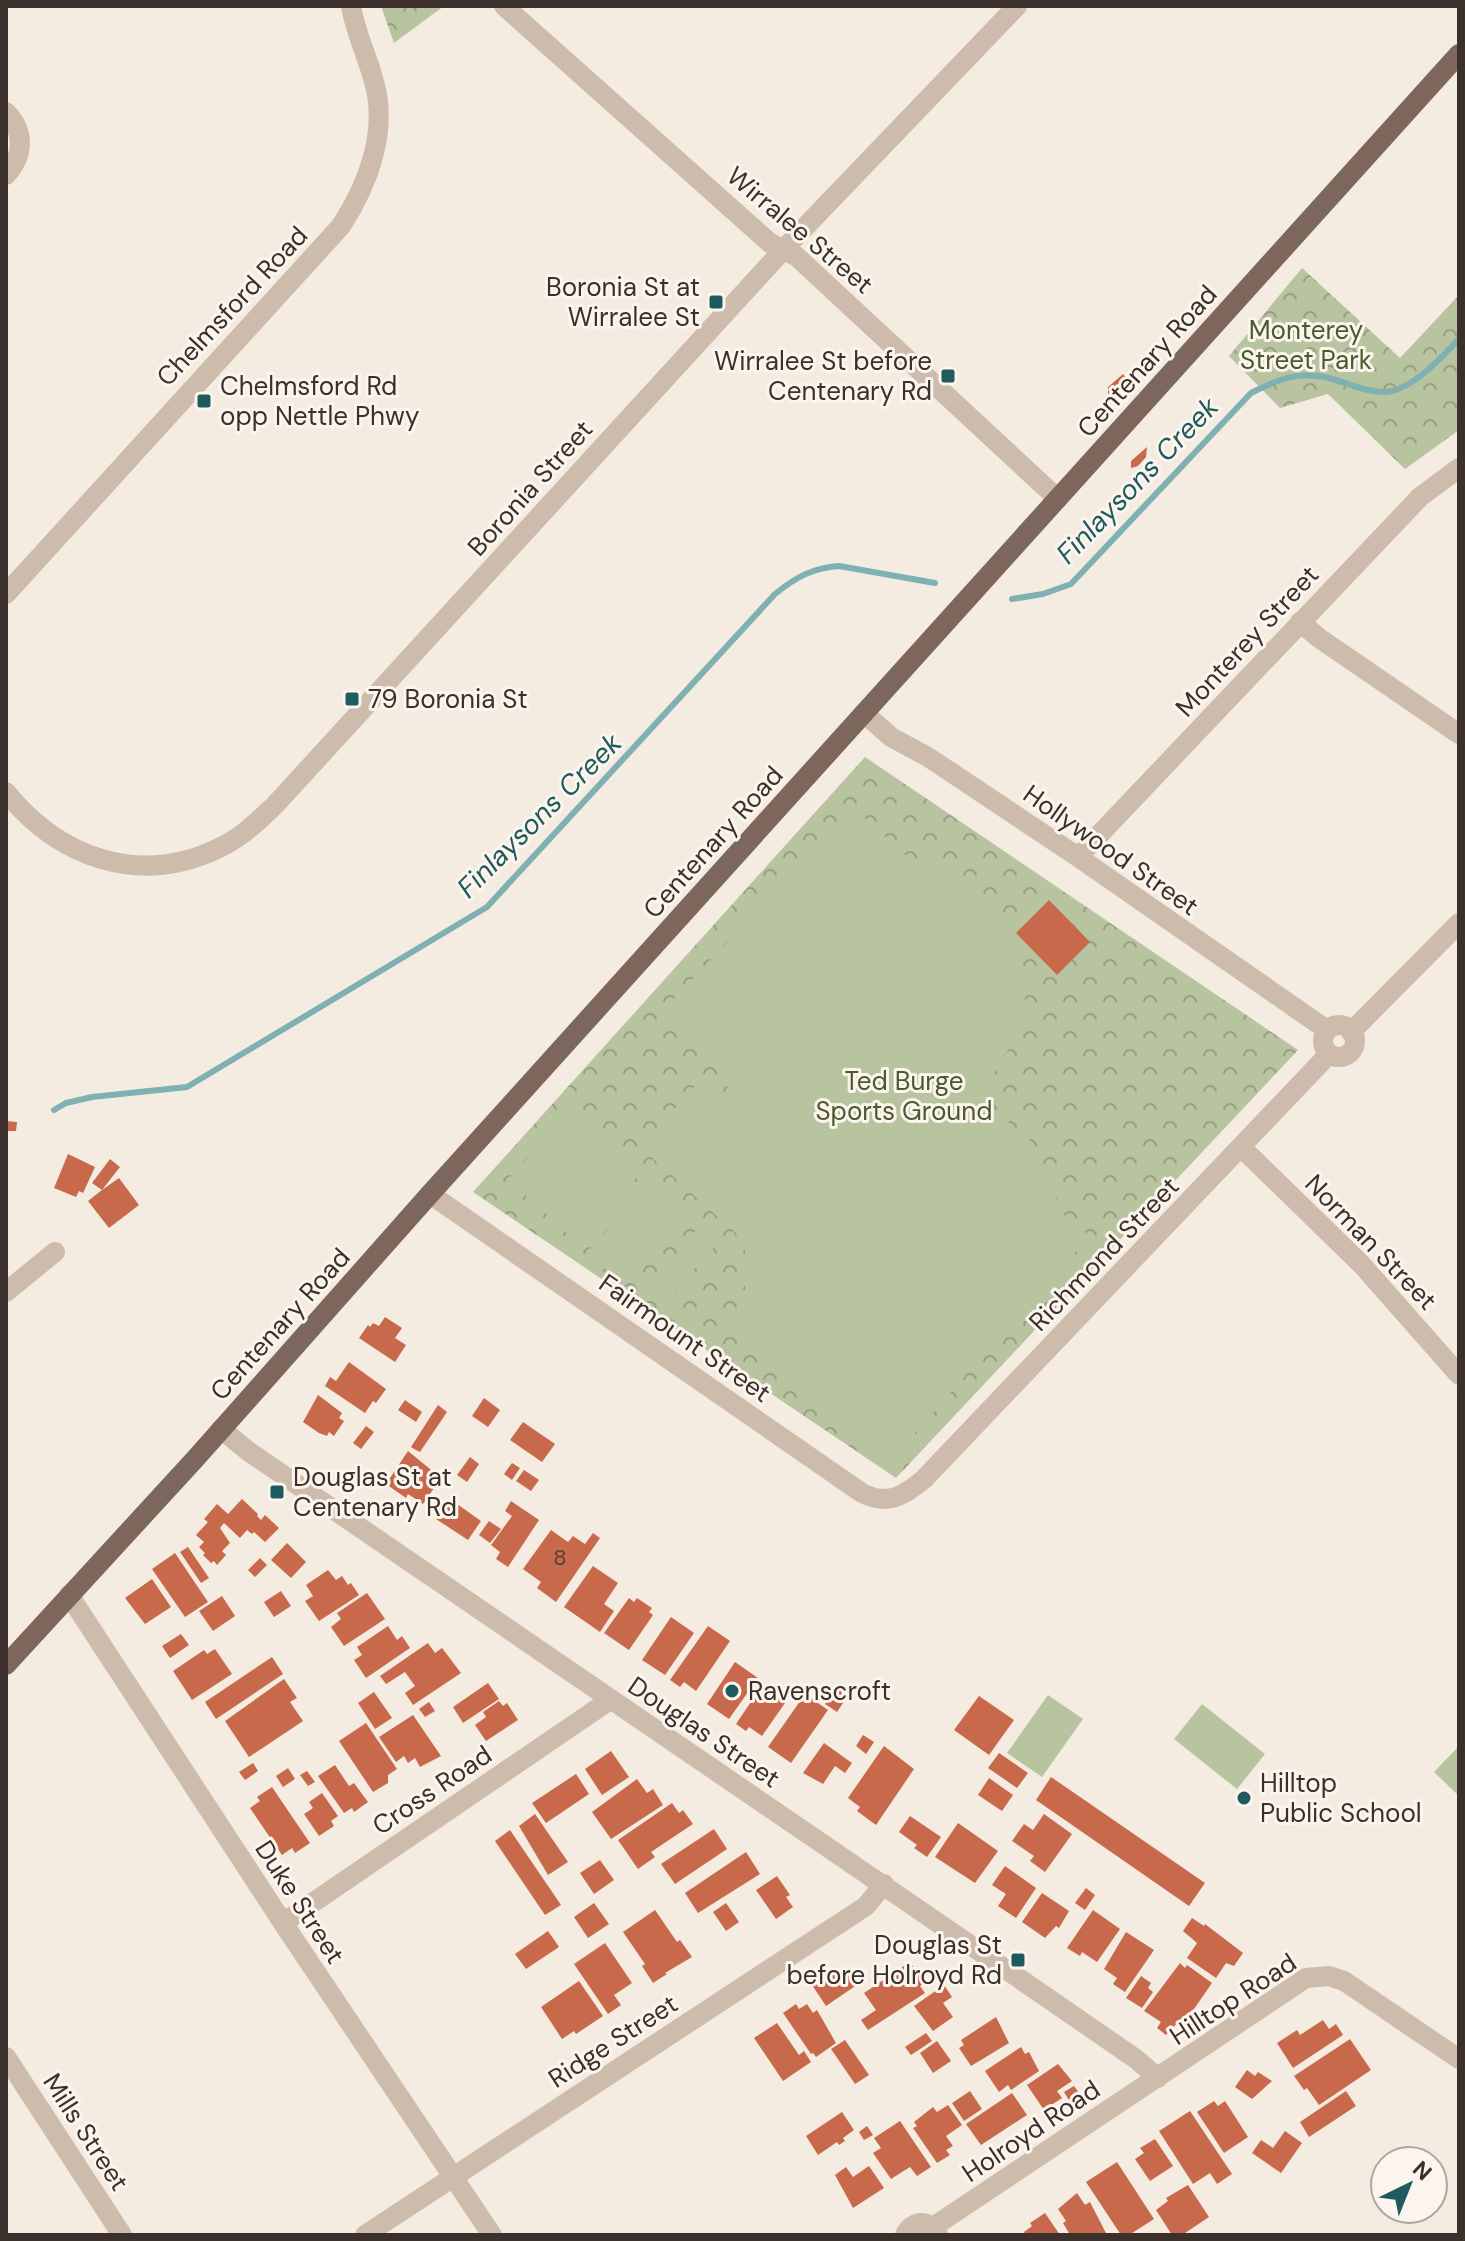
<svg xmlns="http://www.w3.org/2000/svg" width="1465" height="2241" font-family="'DM Sans',sans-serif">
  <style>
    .park { fill: url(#park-crowns) }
    .pitch { fill: #b8c4a0 }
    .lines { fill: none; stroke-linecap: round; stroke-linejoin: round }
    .stream { stroke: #7fb0b2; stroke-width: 6 }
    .building { fill: #c8694b }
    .minor { stroke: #cdbbac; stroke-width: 20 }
    .major { stroke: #7d675c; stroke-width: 20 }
    .poi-dot { fill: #1f5a5e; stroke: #fbf5ee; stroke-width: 3 }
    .labels { text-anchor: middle; stroke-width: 6; stroke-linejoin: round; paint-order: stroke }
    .number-label { font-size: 22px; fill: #5e3e33 }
    .street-label { font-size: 26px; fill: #3b302b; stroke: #fbf5ee }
    .poi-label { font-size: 26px; fill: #3b302b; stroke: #fbf5ee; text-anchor: start }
    .park-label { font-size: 26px; fill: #4a5a2e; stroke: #fbf5ee }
    .water-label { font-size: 28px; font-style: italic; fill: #1f5a5e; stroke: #fbf5ee }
  </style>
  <defs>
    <pattern id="park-crowns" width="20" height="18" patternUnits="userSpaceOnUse" patternTransform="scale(2)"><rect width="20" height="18" fill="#b8c4a0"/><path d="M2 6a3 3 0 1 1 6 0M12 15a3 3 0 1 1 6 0" fill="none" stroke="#97a083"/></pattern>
  </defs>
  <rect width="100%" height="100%" fill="#f4ebe1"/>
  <path class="park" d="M381 6H444L394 43Z
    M1302 268 1400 358 1459 295V430L1405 469 1328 394 1280 408 1229 356Z
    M865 757 1298 1050 896 1478 473 1192Z"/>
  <path class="pitch" d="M851 806 905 855 961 873 997 905 1021 948 1025 1004 1021 1029 986 1085 966 1099 995 1110 1032 1142 1055 1185 1057 1209 1089 1236 889 1462 734 1325 753 1304 743 1282 747 1224 737 1234 640 1147 699 1082 774 1150 779 1145 735 1103 710 1050 665 1009 730 939 736 928Z
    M568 1113 600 1143 540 1209 508 1179Z
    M605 1147 637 1177 577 1242 545 1212Z
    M647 1187 679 1217 619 1282 587 1252Z
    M701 1225 719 1242 660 1307 644 1291Z
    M1048 1695 1083 1719 1042 1777 1007 1753Z
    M1202 1704 1265 1754 1237 1789 1174 1739Z
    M1459 1746V1796L1434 1772Z"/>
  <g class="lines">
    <path class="stream" d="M1012 599 1043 594 1071 584 1251 393C1276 380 1300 370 1329 378 1348 383 1376 397 1396 390 1420 381 1442 357 1459 339
      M54 1110 66 1103 92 1097 187 1087 487 907 775 594C796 577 812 568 839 566L935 583"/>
  </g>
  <path class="building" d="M1123 374 1126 378 1112 394H1108V387Z
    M1147 447 1146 457 1138 466 1131 468V461Z
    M1049 900 1090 942 1057 975 1016 933Z
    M6 1121 17 1122 16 1131H6Z
    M68 1154 95 1167 83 1193 79 1191 76 1197 54 1188Z
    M110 1159 120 1167 102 1190 119 1178 139 1205 109 1228 88 1201 102 1190 92 1183Z
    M385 1317 402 1328 395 1338 406 1345 395 1362 359 1338 368 1325 370 1327 373 1323 379 1326Z
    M349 1362 386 1389 376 1403 373 1401 365 1413 325 1386 330 1377 336 1381Z
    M318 1395 342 1413 339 1418 344 1421 334 1436 329 1432 327 1436 319 1433 303 1422Z
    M484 1398 500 1410 488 1427 472 1416Z
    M405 1400 422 1412 416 1422 398 1410Z
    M438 1405 447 1412 420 1452 416 1450 411 1447Z
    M523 1422 555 1444 542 1462 510 1440Z
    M366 1426 374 1432 361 1449 353 1443Z
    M408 1451 441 1478 423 1504 408 1494 406 1498 386 1484Z
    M470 1457 479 1464 467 1482 457 1475Z
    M512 1463 520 1468 512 1480 504 1474Z
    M524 1470 539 1480 531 1491 516 1481Z
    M242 1499 258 1514 257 1516 261 1520 265 1515 279 1528 265 1542 254 1532 252 1534 247 1530 240 1538 224 1523 220 1528 230 1543 222 1551 226 1555 217 1565 214 1561 211 1563 203 1555 205 1553 199 1547 204 1542 196 1535 208 1522 204 1519 217 1504 228 1514Z
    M450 1499 481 1521 468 1540 436 1519Z
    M511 1501 539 1520 508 1567 496 1559 500 1552 491 1545 512 1516 505 1511Z
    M489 1521 501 1529 490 1543 479 1535Z
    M551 1530 568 1542 573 1536 585 1544 593 1533 600 1538 556 1602 537 1588 541 1582 523 1569Z
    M287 1543 306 1562 291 1578 271 1560Z
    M188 1547 209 1578 201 1583 180 1552Z
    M175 1553 208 1602 185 1617 152 1569Z
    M260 1558 267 1565 255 1577 248 1570Z
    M593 1566 618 1583 604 1604 614 1611 600 1632 564 1607Z
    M328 1570 336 1580 342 1576 348 1585 351 1583 359 1595 319 1621 305 1601 313 1596 306 1585Z
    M152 1579 171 1607 145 1624 125 1598Z
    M281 1591 291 1606 274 1617 264 1602Z
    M367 1593 385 1619 344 1646 331 1627 341 1619 337 1613Z
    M222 1596 235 1616 213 1631 199 1611Z
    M629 1598 634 1602 637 1598 652 1608 649 1612 653 1615 629 1650 604 1633Z
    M671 1617 694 1633 665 1675 642 1660Z
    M388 1626 397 1640 402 1636 410 1648 366 1678 354 1660 362 1655 357 1647Z
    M708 1626 730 1641 696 1691 684 1682 680 1687 670 1680Z
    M181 1634 189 1645 170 1658 162 1646Z
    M428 1643 435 1653 442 1648 461 1673 413 1705 405 1693 415 1686 405 1672 386 1684 380 1676Z
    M215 1649 232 1674 192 1700 173 1671 204 1650 207 1654Z
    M272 1657 283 1674 216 1719 205 1702Z
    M735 1662 758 1678 729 1719 707 1704Z
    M284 1679 297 1698 290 1702 303 1721 249 1757 225 1721Z
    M488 1683 499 1699 463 1723 453 1707Z
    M761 1687 785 1703 762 1736 749 1727 746 1731 736 1724Z
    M837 1687 849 1694 837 1712 825 1704Z
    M374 1692 392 1718 375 1729 358 1703Z
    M805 1694 828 1710 791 1763 768 1747Z
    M979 1696 1014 1720 989 1755 954 1730Z
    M499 1701 503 1706 507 1703 518 1720 486 1741 475 1725 486 1717 483 1712Z
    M429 1702 435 1711 425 1717 419 1709Z
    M413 1715 441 1756 420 1767 415 1758 408 1763 404 1756 396 1762 379 1737Z
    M366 1723 397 1769 388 1775V1783L373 1792 339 1741Z
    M863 1735 874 1742 866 1754 856 1746Z
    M824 1743 852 1763 845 1773 835 1766 823 1784 803 1773Z
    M884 1746 914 1769 876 1825 857 1811 860 1807 848 1798Z
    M611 1751 629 1777 602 1795 585 1769Z
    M999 1753 1028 1773 1017 1788 988 1768Z
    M253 1763 258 1771 245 1780 239 1772Z
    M335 1765 349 1786 354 1783 368 1802 354 1812 352 1808 344 1813 318 1776Z
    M288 1768 295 1779 283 1787 276 1776Z
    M307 1771 315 1782 308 1786 300 1775Z
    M576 1774 589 1794 546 1823 532 1803Z
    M1051 1777 1205 1883 1189 1906 1036 1800Z
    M989 1778 1013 1795 1002 1811 978 1795Z
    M637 1779 647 1793 653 1789 663 1805 611 1839 592 1812Z
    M272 1787 310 1843 295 1853 292 1848 282 1855 250 1808 260 1801 257 1797Z
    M322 1793 338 1816 331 1821 334 1826 319 1836 304 1814 313 1808 309 1802Z
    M672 1803 679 1813 683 1810 693 1824 651 1852 655 1857 638 1869 618 1840Z
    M535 1814 568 1862 548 1875 519 1826Z
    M1044 1814 1072 1834 1045 1872 1030 1861 1034 1856 1012 1841 1024 1824 1033 1830Z
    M910 1816 941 1837 927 1857 914 1848 917 1845 899 1832Z
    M958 1823 998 1851 975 1883 935 1857Z
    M714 1829 727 1849 675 1884 661 1864Z
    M510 1830 561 1905 545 1915 495 1841Z
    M746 1852 760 1874 698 1913 685 1893Z
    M600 1860 614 1880 594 1894 580 1873Z
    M1005 1866 1036 1888 1016 1918 998 1906 1006 1894 992 1885Z
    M777 1876 790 1895 786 1897 793 1907 776 1919 756 1890Z
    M1086 1888 1095 1895 1085 1910 1075 1903Z
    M1042 1893 1069 1911 1059 1928 1056 1926 1045 1938 1022 1922Z
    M594 1903 609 1924 588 1938 574 1917Z
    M726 1903 739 1922 726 1931 713 1912Z
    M655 1910 677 1942 680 1940 692 1957 665 1973 667 1974 653 1983 642 1966 645 1964 623 1932Z
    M1093 1910 1120 1929 1097 1962 1082 1952 1080 1956 1067 1948Z
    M1192 1918 1204 1926 1205 1924 1243 1953 1234 1966 1226 1963 1216 1978 1187 1958 1197 1943 1183 1931Z
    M548 1931 559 1947 526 1969 515 1954Z
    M1126 1932 1154 1950 1125 1992 1113 1984 1117 1978 1104 1969Z
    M605 1943 632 1983 614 1995 621 2005 608 2014 574 1964Z
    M910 1962 924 1983 920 1986 925 1993 868 2030 861 2020 876 2010 864 1993Z
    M1180 1963 1185 1968 1187 1965 1212 1983 1185 2022 1179 2021 1166 2035 1157 2028 1161 2022 1144 2011Z
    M830 1968 840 1984 856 1968 864 1980 826 2006 810 1982Z
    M1141 1976 1151 1983 1148 1988 1153 1992 1142 2008 1126 1998Z
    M579 1981 603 2016 576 2034 574 2031 562 2039 541 2007Z
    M944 1985 952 1997 943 2003 953 2017 933 2031 914 2006Z
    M796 2004 799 2009 807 2004 813 2013 817 2010 836 2043 816 2057 813 2053 811 2054 783 2013Z
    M996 2017 1009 2043 971 2066 959 2048 964 2045 961 2040Z
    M1323 2020 1329 2029 1336 2024 1343 2035 1293 2068 1277 2043 1297 2030 1300 2035Z
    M777 2023 799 2055 804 2051 811 2062 783 2081 754 2038Z
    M926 2033 932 2041 911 2055 905 2047Z
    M1350 2039 1371 2070 1319 2105 1307 2088 1304 2090 1294 2076Z
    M845 2040 869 2075 855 2084 831 2049Z
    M937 2041 951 2061 933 2073 920 2053Z
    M1021 2047 1025 2054 1029 2052 1039 2071 1011 2090 1008 2085 999 2092 985 2071Z
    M1058 2064 1072 2081 1057 2091 1062 2098 1044 2110 1027 2085Z
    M1247 2070 1255 2076 1258 2072 1272 2081 1252 2099 1235 2087Z
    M1074 2086 1079 2093 1069 2100 1064 2092Z
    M970 2091 982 2109 964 2121 952 2103Z
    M1346 2091 1356 2106 1309 2137 1300 2122Z
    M1012 2093 1027 2115 981 2145 966 2124Z
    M1214 2101 1218 2106 1225 2101 1248 2137 1224 2153 1197 2112Z
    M948 2105 962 2125 946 2136 953 2146 946 2150 950 2155 937 2163 913 2128 917 2126 914 2122 933 2107 937 2112Z
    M1190 2111 1232 2174 1217 2184 1210 2173 1193 2184 1159 2131Z
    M842 2112 854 2130 843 2138 845 2141 839 2145 837 2142 818 2155 806 2136Z
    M900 2121 931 2167 917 2176 910 2167 891 2179 873 2153 881 2148 874 2138Z
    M867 2126 873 2135 864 2140 859 2132Z
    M1285 2131 1302 2143 1281 2173 1252 2153 1261 2140 1273 2148Z
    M1155 2139 1173 2166 1150 2181 1135 2159 1144 2153 1140 2148Z
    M1117 2162 1154 2219 1129 2235H1121L1086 2182Z
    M869 2166 884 2188 853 2208 835 2175 846 2167 853 2177Z
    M1188 2185 1209 2217 1182 2235H1172L1156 2210 1168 2201 1166 2198Z
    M1077 2193 1085 2205 1090 2202 1107 2235H1070L1063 2223 1066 2221 1058 2209Z
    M1045 2213 1060 2235H1026L1024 2232 1032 2226 1030 2223Z"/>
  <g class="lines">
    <path class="minor" d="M504 6 770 243 796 256 1058 499
      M6 112C25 131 24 156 6 175
      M6 594 341 226C369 183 389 129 373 78 366 53 355 31 351 6
      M1300 622 1319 638 1459 734
      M864 713 891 737 928 757 1078 857 1327 1030
      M6 792C60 859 141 887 221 847 242 837 258 821 275 805L783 250 1017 6
      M1078 857 1420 497 1459 468
      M1323 1041a16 16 0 1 1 32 0a16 16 0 1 1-32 0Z
      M1351 1032 1459 923
      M1242 1148 1362 1265 1459 1375
      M430 1194 862 1493C887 1506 904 1496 924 1479L1329 1054
      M6 1292 55 1252
      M221 1429 248 1451C544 1654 841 1855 1136 2059L1158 2078
      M69 1595 283 1923 492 2235
      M283 1923 610 1700
      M6 2057 122 2235
      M933 2227 1306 1978 1329 1976 1344 1981 1459 2059
      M365 2235 866 1906 884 1884
      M905 2235C913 2219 930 2219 938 2235"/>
    <path class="major" d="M6 1665 196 1458 430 1194 1459 54"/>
  </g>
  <g class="poi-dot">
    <rect x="708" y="294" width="16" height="16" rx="4"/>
    <rect x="940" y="368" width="16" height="16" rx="4"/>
    <rect x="196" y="393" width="16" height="16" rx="4"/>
    <rect x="344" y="691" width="16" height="16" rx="4"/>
    <rect x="269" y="1484" width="16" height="16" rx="4"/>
    <circle cx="732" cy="1691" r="8"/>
    <circle cx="1244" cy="1798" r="8"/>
    <rect x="1010" y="1952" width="16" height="16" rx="4"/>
  </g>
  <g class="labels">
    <g class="number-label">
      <text x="560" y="1565">8</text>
    </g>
    <g class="street-label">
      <text transform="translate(800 230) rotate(40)" y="9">Wirralee Street</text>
      <text transform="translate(232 306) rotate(-47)" y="9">Chelmsford Road</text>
      <text transform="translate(1147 361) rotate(-48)" y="9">Centenary Road</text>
      <text transform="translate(530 488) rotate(-48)" y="9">Boronia Street</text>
      <text transform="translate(1247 641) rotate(-47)" y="9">Monterey Street</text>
      <text transform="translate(713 842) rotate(-48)" y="9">Centenary Road</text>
      <text transform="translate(1111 850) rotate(35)" y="9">Hollywood Street</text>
      <text transform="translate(1371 1242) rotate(46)" y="9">Norman Street</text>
      <text transform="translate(1104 1254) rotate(-46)" y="9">Richmond Street</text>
      <text transform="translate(280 1324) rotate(-48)" y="9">Centenary Road</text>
      <text transform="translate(685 1338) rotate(35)" y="9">Fairmount Street</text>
      <text transform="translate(704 1732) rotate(34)" y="9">Douglas Street</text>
      <text transform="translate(432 1790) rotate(-34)" y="9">Cross Road</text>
      <text transform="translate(300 1902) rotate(57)" y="9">Duke Street</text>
      <text transform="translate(1233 1999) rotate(-33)" y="9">Hilltop Road</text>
      <text transform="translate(613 2041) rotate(-33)" y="9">Ridge Street</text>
      <text transform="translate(1031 2131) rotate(-34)" y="9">Holroyd Road</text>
      <text transform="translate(86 2132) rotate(57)" y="9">Mills Street</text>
    </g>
    <g class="poi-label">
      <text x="700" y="296" text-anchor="end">Boronia St at<tspan x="700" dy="30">Wirralee St</tspan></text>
      <text x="932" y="370" text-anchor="end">Wirralee St before<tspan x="932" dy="30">Centenary Rd</tspan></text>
      <text x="220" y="395">Chelmsford Rd<tspan x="220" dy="30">opp Nettle Phwy</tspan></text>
      <text x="368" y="708">79 Boronia St</text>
      <text x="293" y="1486">Douglas St at<tspan x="293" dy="30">Centenary Rd</tspan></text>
      <text x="748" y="1700">Ravenscroft</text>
      <text x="1260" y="1792">Hilltop<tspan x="1260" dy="30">Public School</tspan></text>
      <text x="1002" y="1954" text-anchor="end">Douglas St<tspan x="1002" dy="30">before Holroyd Rd</tspan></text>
    </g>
    <g class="park-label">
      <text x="1306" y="339">Monterey<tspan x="1306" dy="30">Street Park</tspan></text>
      <text x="904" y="1090">Ted Burge<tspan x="904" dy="30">Sports Ground</tspan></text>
    </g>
    <g class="water-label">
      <text transform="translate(1137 480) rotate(-46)" y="10">Finlaysons Creek</text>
      <text transform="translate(539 815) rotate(-45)" y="10">Finlaysons Creek</text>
    </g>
  </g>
  <rect width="1465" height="2241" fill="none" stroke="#3b302b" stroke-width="16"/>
  <g transform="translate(1409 2185) rotate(43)"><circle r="38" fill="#fbf5ee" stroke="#aea6a0" stroke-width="2"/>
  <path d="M0-6L14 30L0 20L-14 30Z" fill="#1f5a5e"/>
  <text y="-12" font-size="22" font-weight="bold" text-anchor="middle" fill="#3b302b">N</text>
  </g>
</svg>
